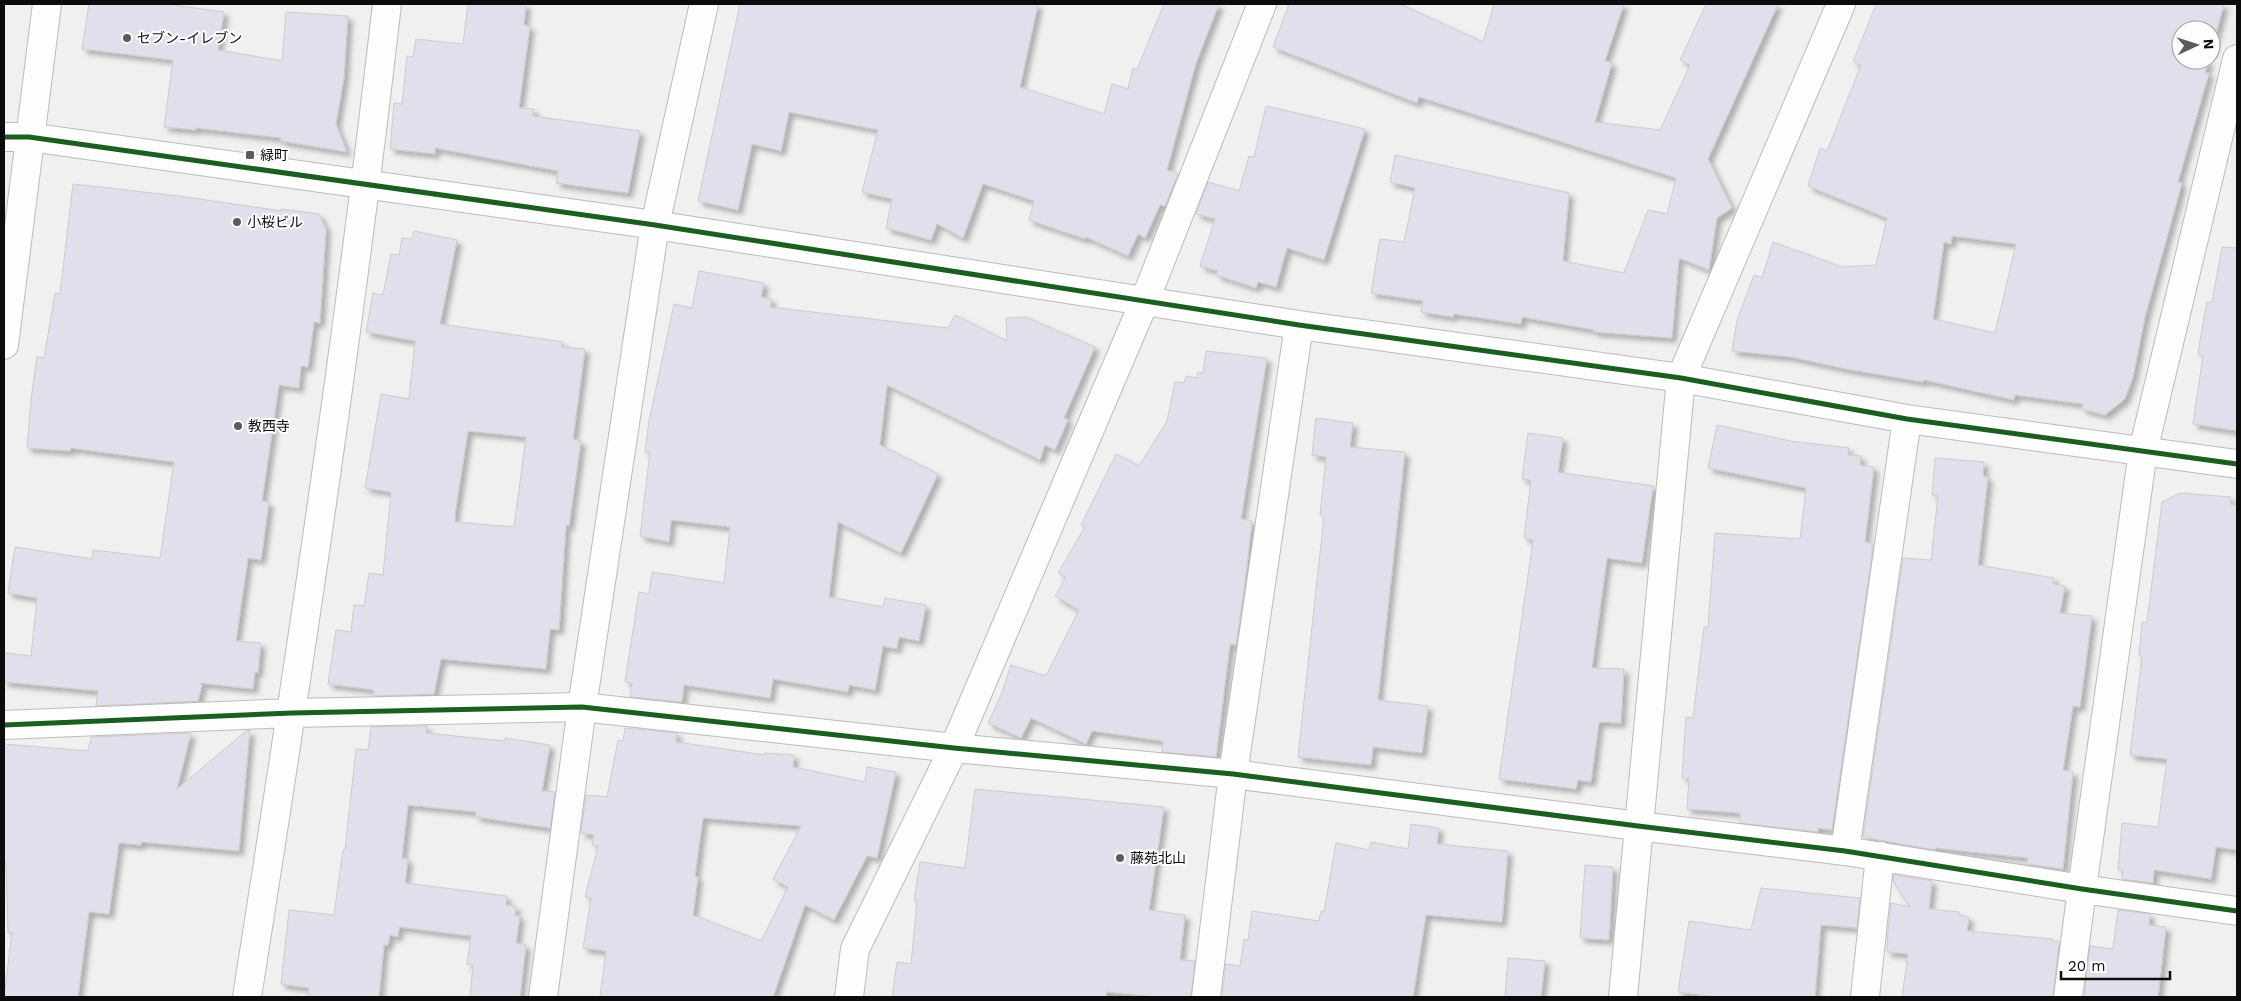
<svg xmlns="http://www.w3.org/2000/svg" width="2241" height="1001" font-family="'Work Sans','Noto Sans JP',sans-serif">
  <style>
    .building { fill: #e0e0ec; stroke: #ccc; fill-rule: evenodd; filter: url(#shadow) }
    .lines { fill: none; stroke-linecap: round; stroke-linejoin: round }
    .minor-casing { stroke: #bbb; stroke-width: 30 }
    .minor { stroke: #fdfdfd; stroke-width: 28 }
    .cycleway-casing { stroke: #fdfdff; stroke-width: 8 }
    .cycleway { stroke: #1b5e20; stroke-width: 5 }
    .poi-dot { fill: #5c5c5c; stroke: #fdfdff; stroke-width: 2 }
    .labels { text-anchor: middle; stroke-width: 4; stroke-linejoin: round; paint-order: stroke }
    .poi-label { font-size: 14px; fill: #0c0c0d; stroke: #fdfdff; text-anchor: start }
  </style>
  <defs>
    <filter id="shadow"><feDropShadow dx="4.5" dy="4.5" stdDeviation="2.5" flood-color="#0004"/></filter>
  </defs>
  <rect width="100%" height="100%" fill="#f0f0f0"/>
  <path class="building" d="M89 4H166L224 12 218 50 282 61 286 12 348 16 344 77 336 124 347 152 281 141V138L196 128V130L164 127 173 60 82 49Z
    M468 4H526L524 25 530 26 519 108 534 109 533 116 640 131 628 193 556 183 558 171 435 148V154L390 149 394 103 402 104 407 56 413 57 416 39 463 44Z
    M740 4H1038L1020 87 1104 114 1112 84 1128 89 1133 68 1137 69 1164 4H1219L1196 63 1167 170 1178 174 1165 206 1160 205 1145 238 1138 234 1128 256 1086 237 1085 239 1029 220 1034 201 983 184 963 238 937 224 931 240 886 228 892 199 862 192 878 130 789 112 781 151 752 144 738 210 698 201Z
    M1289 4H1400L1483 42 1494 4H1624L1605 61 1612 63 1595 122 1660 130 1690 65 1680 60 1706 4H1778L1708 159 1732 208 1717 218 1709 270 1679 258 1672 338 1594 332V330L1522 317 1521 324 1454 314 1453 317 1421 312 1423 301 1371 293 1380 239 1404 242 1415 188 1390 182 1395 155 1569 193 1563 261 1624 273 1648 210 1667 214 1676 178 1419 97 1417 103 1273 47Z
    M1876 4H2224L2211 52V30H2181V60H2209L2205 73H2209L2178 182 2182 183 2145 317 2133 377 2125 399 2105 415 2082 409 2083 404 2015 395 2014 400 1924 380 1923 382 1846 369 1791 357 1732 351 1737 320 1754 275 1762 278 1773 242 1842 267 1876 265 1887 218 1808 186 1820 148 1827 151 1861 65 1853 62ZM1952 236 2016 244 1995 333 1933 319 1944 242 1951 244Z
    M1266 106 1365 129 1324 260 1287 248 1276 287 1258 282 1256 288 1216 275 1218 271 1200 266 1215 219 1196 214 1208 182 1239 191 1249 156 1254 157Z
    M73 184 179 196 281 211V209L319 214 326 229 320 323 314 322 308 367 301 366 299 388 279 385 262 501 269 502 261 560 248 558 236 641 261 643 258 673 255 672 253 689 200 683 202 685 198 701 96 706 98 691 4 682V653L31 656 37 598 8 593 15 547 92 559 93 550 160 558 174 462 71 448 70 451 27 448 31 400 37 357 44 358 55 293 60 294Z
    M414 231 457 240 440 324 563 342 562 347 585 349 573 439 581 441 569 526 566 525 559 630 550 629 546 669 441 659 434 694 374 696V690L328 684 336 630 351 632 354 605 364 606 369 573 383 575 391 492 365 488 381 394 409 399 415 341 366 332 373 293 383 295 391 254 399 255 402 238 412 239ZM468 431 526 437 514 527 455 522V514Z
    M2222 247 2237 248V431L2193 424 2203 356 2198 355 2201 334 2207 302H2212Z
    M699 271 764 283 761 297 772 299 770 307 948 328 955 315 1007 341 1006 318 1026 317 1095 347 1064 418 1068 420 1055 450 1045 445 1040 460 887 385 880 445 938 474 901 553 838 522 829 597 883 607 885 598 926 605 919 641 899 637 897 649 883 646 875 690 849 685 848 692 773 679 770 698 684 685 682 702 630 697 632 683 625 682 639 592 649 594 652 572 724 583 730 527 671 520 669 542 640 536 650 452H645L649 421 674 304 692 308Z
    M1206 351 1267 358 1241 519 1252 521 1245 582 1236 645 1230 644 1216 757 1162 752 1163 741 1092 731 1086 744 1031 718 1021 738 988 723 1001 695 1011 665 1046 676 1079 610 1055 596 1066 577 1058 573 1085 527 1081 525 1116 454 1139 466 1167 421 1175 382 1184 383 1186 376 1197 378 1198 372 1203 373Z
    M1316 418 1353 423 1350 447 1405 452 1378 700 1428 706 1422 753 1373 747 1371 765 1298 757 1324 516 1320 515 1326 457 1312 455Z
    M1717 425 1790 441 1849 448 1848 455 1861 456 1860 465 1874 467 1865 542 1872 543V555L1832 830 1818 828V832L1740 823V813L1687 809 1689 778H1682L1686 717 1693 718 1704 627H1708L1715 533 1800 539 1806 488 1708 468Z
    M1528 433 1563 438 1558 472 1653 486 1642 563 1607 558 1592 668 1624 669 1621 723 1599 722 1591 782 1578 780 1576 789 1499 779 1533 540 1524 538 1531 480 1522 479Z
    M1935 458 1984 462 1983 476 1988 477 1978 565 2054 578 2053 584 2065 586 2060 613 2092 616 2080 707 2073 706 2063 770 2073 772 2063 869 2027 864 2028 858 1935 848V850L1863 837 1903 558 1931 560 1938 496 1932 495Z
    M2180 493 2231 497 2230 504 2237 505V850L2216 847 2211 879 2154 870 2153 883 2122 879 2123 870H2118L2122 823 2158 827 2167 759 2130 755 2142 656H2139L2142 622H2147L2162 502Z
    M427 726 426 733 505 741V738L550 745 542 791 555 792 550 828 476 817V812L408 805 402 858 408 859 405 883 507 896 506 905 516 906 515 916H520L516 943 526 945 520 997H470L473 965 467 964 471 936 399 927 398 937 390 935 388 945H384L379 997H308L309 988 281 984 289 910 334 915 343 850H345L356 749 368 750 371 727Z
    M625 728 677 733 676 742 765 755V753L794 755 793 767 865 782 867 767 896 772 877 858 867 856 834 920 805 905 773 997H600L606 951 583 948 591 898 585 897 598 846 592 845 594 835 581 833 586 795 607 797 618 740 623 741ZM703 818 801 826 773 879 788 887 761 941 693 915 698 877 695 876Z
    M250 730 239 851 141 842V845L119 843 109 914 89 912 78 997H4L12 933H8L6 862H4V744L88 751 91 737 191 733 177 789 246 731Z
    M975 789 1164 807 1149 910 1185 915 1180 960 1195 961 1191 997H1156L1107 992 1106 997H892L897 962 911 964 917 901 914 900 920 862 965 868Z
    M1411 824 1439 828 1437 844 1508 851 1502 922 1426 915 1413 997H1222L1226 964 1240 966 1244 939 1248 940 1252 911 1319 921 1321 911 1324 912 1336 843 1369 850 1371 842 1408 849Z
    M1585 865 1613 867 1609 940 1580 938Z
    M1894 875 1932 881 1929 909 1959 912 1958 915 1969 917 1967 931 2053 939V941L2059 942 2053 997H1902L1908 954 1887 952 1888 931 1891 903 1910 907 1893 881Z
    M1761 888 1860 898 1857 928 1821 925 1815 997H1716L1678 992 1689 921 1751 930Z
    M2118 910 2150 914 2149 925 2166 927 2158 997H2084L2090 946 2113 949Z
    M1508 958 1545 961 1541 997H1505Z"/>
  <g class="lines">
    <g class="minor-casing">
      <path id="minor" d="M4 137H29L655 225 1299 325 1681 378 1907 419 2237 464
        M4 345 47 4
        M4 725 292 713 582 707 954 748 1233 774 1638 826 1845 851 2082 889 2237 911
        M1845 851 1907 419
        M247 997C299 667 349 336 387 4
        M543 997 582 707 655 225 704 4
        M849 997 855 949 954 748 1145 300 1262 4
        M1206 997 1233 774 1299 325
        M1623 997 1681 378 1841 4
        M1865 997 1880 856
        M2068 997 2082 889 2143 451 2237 59"/>
    </g>
    <use href="#minor" class="minor"/>
    <g class="cycleway-casing">
      <path id="cycleway" d="M4 137H29L655 225 1299 325 1681 378 1907 419 2237 464
        M4 725 292 713 582 707 954 748 1233 774 1638 826 1845 851 2082 889 2237 911"/>
    </g>
    <use href="#cycleway" class="cycleway"/>
  </g>
  <g class="poi-dot">
    <circle cx="127" cy="38" r="5"/>
    <rect x="245" y="150" width="10" height="10" rx="2.5"/>
    <circle cx="237" cy="222" r="5"/>
    <circle cx="238" cy="426" r="5"/>
    <circle cx="1120" cy="858" r="5"/>
  </g>
  <g class="labels">
    <g class="poi-label">
      <text x="137" y="43">セブン-イレブン</text>
      <text x="260" y="160">緑町</text>
      <text x="247" y="227">小桜ビル</text>
      <text x="248" y="431">教西寺</text>
      <text x="1130" y="863">藤苑北山</text>
    </g>
  </g>
  <rect width="2241" height="1001" fill="none" stroke="#0c0c0d" stroke-width="10"/>
  <g transform="translate(2196 45) rotate(86)"><circle r="24" fill="#fdfdff" stroke="#9d9d9e"/>
  <path d="M0-4L9 19L0 12L-9 19Z" fill="#5c5c5c"/>
  <text y="-8" font-size="14" font-weight="bold" text-anchor="middle" fill="#0c0c0d">N</text>
  </g>
  <path d="M2061 971v8h109v-8" fill="none" stroke="#0c0c0d" stroke-width="2.5"/>
  <text x="2068" y="971" font-size="15" fill="#0c0c0d" stroke="#fdfdff" stroke-width="4" paint-order="stroke">20 m</text>
</svg>
